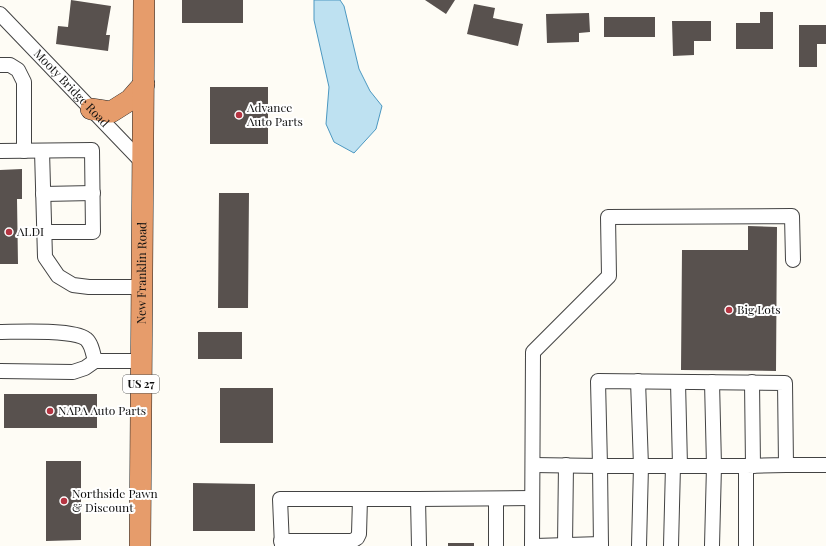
<svg xmlns="http://www.w3.org/2000/svg" width="826" height="546" font-family="'Playfair Display',serif">
  <style>
    .water { fill: #bee1f1; stroke: #4c98c1 }
    .building { fill: #58514e }
    .lines { fill: none; stroke-linecap: round; stroke-linejoin: round }
    .minor-casing { stroke: #434343; stroke-width: 16 }
    .highway-casing { stroke: #212121; stroke-width: 22 }
    .minor { stroke: #fff; stroke-width: 14 }
    .highway { stroke: #e69c6b; stroke-width: 21 }
    .poi-dot { fill: #b43542; stroke: #fff; stroke-width: 1.5 }
    .labels { text-anchor: middle; stroke-width: 4; stroke-linejoin: round; paint-order: stroke }
    .shield { fill: #fff; stroke: #585858; stroke-width: 1 }
    .shield-label { font-size: 11px; font-weight: bold; fill: #101010 }
    .street-label { font-size: 12px; fill: #101010; stroke: #fff }
    .poi-label { font-size: 12px; fill: #101010; stroke: #fff; text-anchor: start }
  </style>
  <rect width="100%" height="100%" fill="#fefcf5"/>
  <path class="water" d="M314 0H340L344 6 359 69 370 91 382 106 376 129 354 153 334 142 326 124 329 87 314 20Z"/>
  <path class="building" d="M71 0 111 6 106 35H110L108 51 56 44 58 26 68 27Z
    M182 0H243V23H182Z
    M425 0H455L446 14Z
    M474 4 495 8 493 18 523 24 518 46 467 34Z
    M760 12H773V49H736V23H760Z
    M589 13 590 32 579 33V42L547 43 546 14Z
    M604 17H655V37H604Z
    M672 21H711V41H694V55L673 56Z
    M799 25H826V44H817V67H799Z
    M210 87H268V144H210Z
    M22 169V199H17L18 264H0V170Z
    M219 193H249L248 308H218Z
    M748 226 777 227 776 371 681 370 682 250H748Z
    M198 332H242V359H198Z
    M220 388H273V443H220Z
    M4 394H97V428H4Z
    M46 461H81V540L46 541Z
    M193 483 255 484V531H193Z
    M448 543H474V546H448Z"/>
  <g class="lines">
    <g class="minor-casing">
      <g id="minor">
        <path id="s1" d="M0 14 143 163"/>
        <path d="M0 65H10L18 70 24 82V151"/>
        <path d="M0 151 92 150 93 232H44"/>
        <path d="M42 151 45 257 58 276 73 285 89 287H142"/>
        <path d="M43 194 93 193"/>
        <path d="M0 332C17 332 73 329 86 339 92 344 93 354 95 361"/>
        <path d="M0 371 73 372 85 368 95 361H142"/>
        <path d="M638 381 641 466 639 546"/>
        <path d="M678 382 680 466"/>
        <path d="M752 382 753 466"/>
        <path d="M533 465 600 466 598 381 785 383 786 465 746 466V546"/>
        <path d="M786 465H826"/>
        <path d="M418 499 419 546"/>
        <path d="M496 499V546"/>
        <path d="M281 541H352L357 538 359 534 360 499"/>
        <path d="M565 545 566 465"/>
        <path d="M282 546 280 499H418L532 498"/>
        <path d="M532 546 533 352 609 276 608 217 792 216 793 260"/>
        <path d="M535 546 601 544"/>
        <path d="M601 546 600 466H746"/>
        <path d="M671 546 673 466"/>
        <path d="M712 546 714 466 712 382"/>
      </g>
    </g>
    <g class="highway-casing">
      <g id="highway">
        <path d="M91 109 111 112 130 100 144 84"/>
        <path id="s2" d="M140 546 144 0"/>
      </g>
    </g>
    <use href="#minor" class="minor"/>
    <use href="#highway" class="highway"/>
  </g>
  <g class="poi-dot">
    <circle cx="239" cy="115" r="4"/>
    <circle cx="9" cy="232" r="4"/>
    <circle cx="729" cy="310" r="4"/>
    <circle cx="50" cy="411" r="4"/>
    <circle cx="64" cy="501" r="4"/>
  </g>
  <g class="labels">
    <rect class="shield" x="123" y="375" width="36" height="18" rx="3"/>
    <g class="shield-label">
      <text x="141" y="388">US 27</text>
    </g>
    <g class="street-label">
      <text dy="4" stroke="none"><textPath href="#s1" startOffset="103">Mooty Bridge Road</textPath></text>
      <text dy="4" stroke="none"><textPath href="#s2" startOffset="273">New Franklin Road</textPath></text>
    </g>
    <g class="poi-label">
      <text x="247" y="112">Advance<tspan x="247" dy="14">Auto Parts</tspan></text>
      <text x="17" y="236">ALDI</text>
      <text x="737" y="314">Big Lots</text>
      <text x="58" y="415">NAPA Auto Parts</text>
      <text x="72" y="498">Northside Pawn<tspan x="72" dy="14">&amp; Discount</tspan></text>
    </g>
  </g>
</svg>
